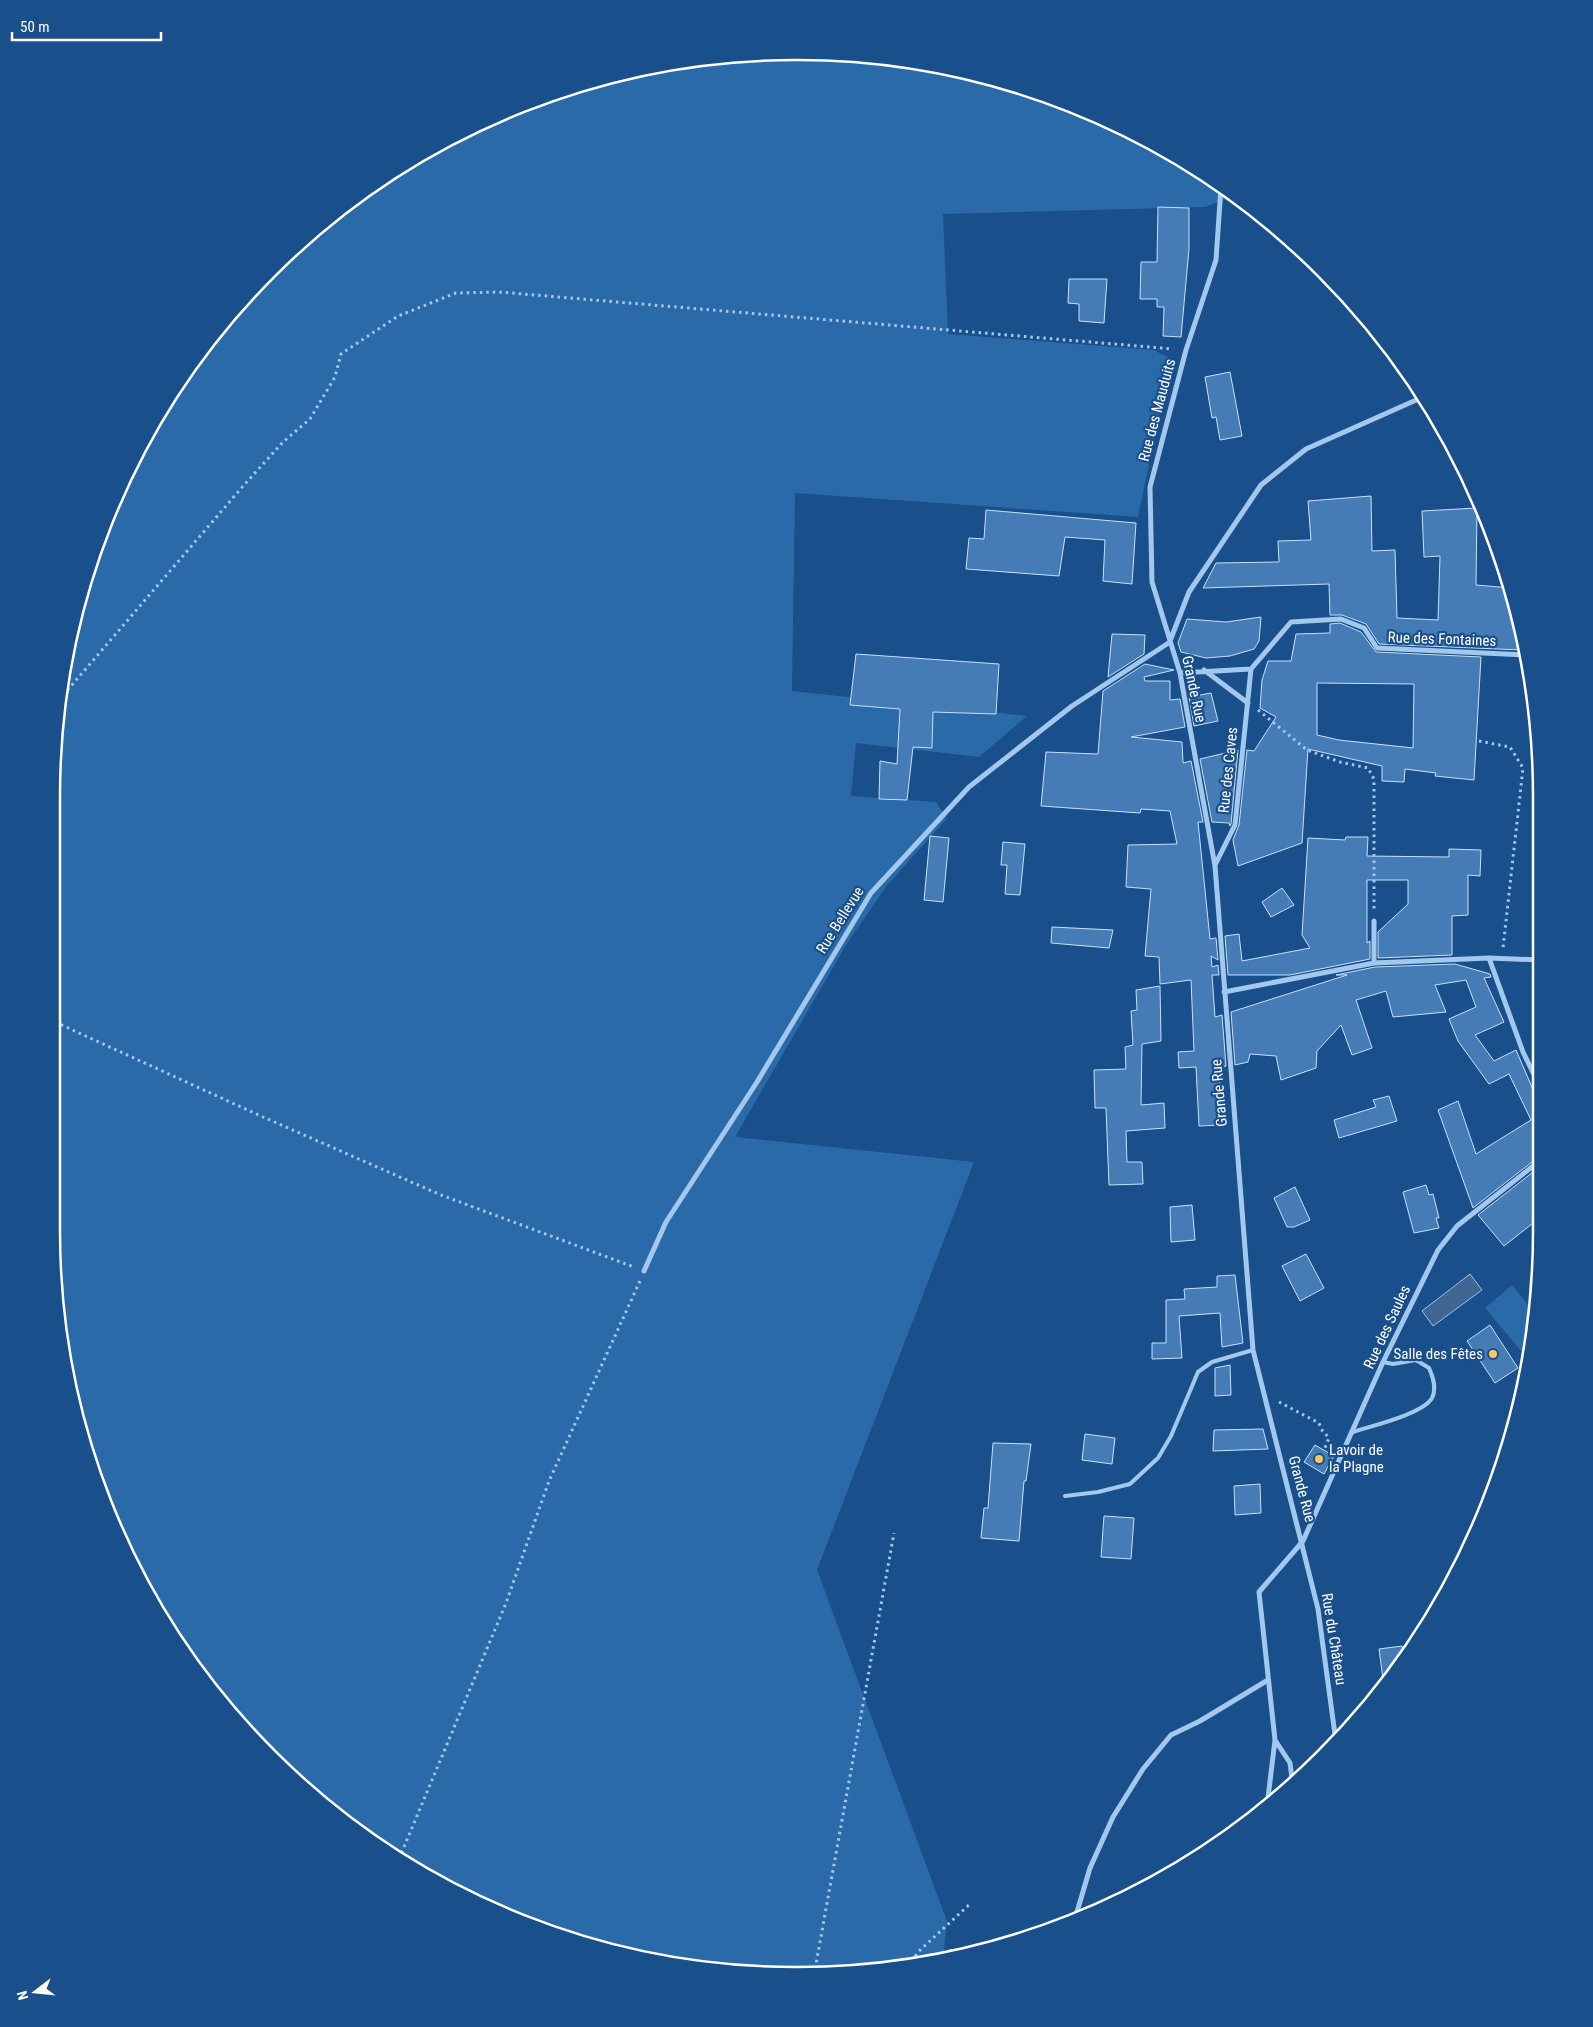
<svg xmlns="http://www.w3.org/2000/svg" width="1593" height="2027" font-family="'Roboto Condensed',sans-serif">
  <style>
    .green { fill: #2b6aa8 }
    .water { fill: #3f6792; stroke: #95c3f0 }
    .building { fill: #457cb5; stroke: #c8e1fa; fill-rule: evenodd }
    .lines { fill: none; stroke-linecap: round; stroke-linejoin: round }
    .path { stroke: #a2c8ee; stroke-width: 3; stroke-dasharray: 2.5 4; stroke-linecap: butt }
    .service { stroke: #a2c8ee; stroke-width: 4 }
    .minor { stroke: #a2c8ee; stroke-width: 5 }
    .poi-dot { fill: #ffc95f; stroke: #194f8a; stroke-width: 2 }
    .labels { text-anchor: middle; stroke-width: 4.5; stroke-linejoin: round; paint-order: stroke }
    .street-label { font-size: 15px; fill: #fff; stroke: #194f8a }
    .poi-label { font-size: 15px; fill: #fff; stroke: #194f8a; text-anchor: end }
    .rim { fill: none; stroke: #fff; stroke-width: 2.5 }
  </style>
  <rect width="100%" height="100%" fill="#194f8a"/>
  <path class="green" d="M845 53 989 77 1126 128 1235 196 1205 207 943 214 948 334 1154 350 1171 359 1138 517 795 493 792 691 1027 716 979 757 856 743 851 796 936 802 947 818 885 888 846 945 735 1137 974 1162 817 1570 947 1921 943 1960 894 1969 797 1976 699 1969 604 1950 512 1919 424 1876 343 1822 270 1758 205 1684 151 1603 108 1516 77 1424 58 1328 53 748 66 651 91 557 151 424 205 343 305 236 424 151 557 91 699 58Z
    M1512 1285 1534 1312 1530 1355 1526 1357 1485 1308Z"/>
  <path class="water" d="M1470 1274 1482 1290 1433 1326 1422 1311Z"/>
  <path class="building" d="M1158 207 1189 208V249L1181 337 1163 336 1164 307H1157V299H1140L1141 262H1157Z
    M1069 279H1107L1104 323 1079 321V304L1068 303Z
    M1230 372 1242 436 1220 440 1216 417 1212 418 1205 377Z
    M1371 496 1372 551 1395 550 1397 618 1438 620 1440 556 1424 557 1422 511 1477 508 1476 585 1511 588 1522 633V650L1379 644 1366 624 1342 615H1330L1329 584 1203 588 1216 563 1279 562 1278 541 1311 540 1308 501Z
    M986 510 1136 523 1132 584 1103 581 1105 540 1065 537 1059 576 966 569 969 538 984 539Z
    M1261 617 1259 641 1254 649 1230 656 1206 658 1181 652 1178 643 1187 619 1226 622Z
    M1340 623 1361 632 1376 652 1481 657 1474 780 1435 776 1436 773 1405 769 1404 782 1382 781V766L1308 749 1302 843 1238 866 1233 840 1239 825 1247 750 1254 751 1276 717 1260 708 1262 680 1268 661H1291L1296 634 1330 633V624ZM1317 683 1414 684 1413 748 1339 740 1317 735Z
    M1112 634 1145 635 1144 654 1108 677Z
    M856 654 999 664 996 714 933 712 932 748 913 747 907 800 879 799 880 761 897 764 900 709 850 705Z
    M1145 664 1174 670 1144 677 1145 681H1170V700L1180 699 1185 727 1131 737 1182 742 1183 763 1191 761 1203 822H1198L1210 939 1216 938 1218 960 1211 956 1212 967 1218 965 1219 975H1212L1215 1017 1222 1015 1226 1066 1219 1068 1222 1125 1199 1126 1196 1067 1179 1068 1178 1052 1194 1051 1191 980 1160 984 1159 957 1145 956 1151 889 1126 887 1128 845 1177 844 1170 811 1141 809 1140 813 1041 806 1046 752 1098 754 1103 691Z
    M1211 693 1218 721 1194 726 1189 697Z
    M1238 750 1231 824 1230 826 1229 823 1212 822 1200 759Z
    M930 836 949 838 943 902 924 900Z
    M1346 837H1368L1367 856 1449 857V849L1481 850 1480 876 1468 875V915L1452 916V955L1378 958V932L1408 904V880H1367V943L1370 941V959L1290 975H1228L1225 936 1239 934 1242 961 1310 948 1302 935 1308 838 1345 840Z
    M1003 842 1025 844 1020 895 1005 894 1007 865H1001Z
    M1282 888 1294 905 1271 917 1262 902Z
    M1052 927 1113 930 1109 948 1051 943Z
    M1455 964 1490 974 1491 977 1484 978 1504 1022 1475 1035 1494 1061 1516 1050 1541 1108V1155L1473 1208 1438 1110 1458 1101 1476 1154 1531 1120 1509 1074 1489 1084 1458 1041 1449 1019 1476 1007 1466 980 1435 985 1446 1012 1393 1017 1386 991 1356 1000 1372 1048 1352 1055 1341 1025 1317 1051 1316 1068 1281 1080 1276 1056 1250 1054 1248 1062 1235 1065 1231 1012 1347 975H1336L1375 967Z
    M1160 986 1161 1041 1142 1044 1141 1105 1164 1103 1165 1128 1126 1131 1127 1162H1142L1143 1184 1109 1185 1106 1108H1095L1094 1070 1126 1069 1125 1047 1133 1045 1131 1011 1137 1010 1136 990Z
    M1389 1096 1397 1121 1339 1138 1334 1120 1376 1107 1373 1100Z
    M1542 1165V1216L1504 1246 1478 1215Z
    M1426 1185 1429 1195 1433 1194 1439 1218H1436L1439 1228 1414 1233 1403 1192Z
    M1295 1187 1310 1220 1294 1227H1287L1274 1198Z
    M1192 1205 1195 1240 1171 1242 1170 1207Z
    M1306 1254 1324 1288 1300 1301 1282 1266Z
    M1235 1275 1243 1343 1222 1347 1220 1313 1179 1316 1182 1358 1152 1359V1343H1166V1300L1185 1299 1184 1289 1217 1287V1276Z
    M1490 1325 1518 1368 1495 1383 1467 1341Z
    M1230 1365 1231 1395 1215 1396V1368Z
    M1263 1429 1268 1449 1213 1451 1214 1430Z
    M1085 1434 1115 1438 1112 1464 1082 1460Z
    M993 1443 1031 1444 1026 1481H1024L1019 1541 981 1538 984 1508H988Z
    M1315 1445 1334 1456 1324 1474 1304 1462Z
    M1260 1484 1261 1513 1235 1515 1234 1486Z
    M1104 1516 1134 1518 1131 1559 1101 1557Z
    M1402 1646 1404 1660 1384 1687 1379 1649Z"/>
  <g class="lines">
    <path class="path" d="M60 692 69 688
      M59 700 244 485 283 442 310 419 335 377 341 354 398 316 456 293 499 292 1173 349
      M1258 710 1307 750 1340 762 1368 768 1374 779V911
      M1479 741 1510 747 1523 768 1503 948
      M55 1022 263 1117 441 1195 634 1267
      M1279 1402 1319 1423 1321 1429 1329 1438 1324 1450
      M399 1859 506 1603 549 1481 640 1281
      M949 1958 951 1947
      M908 1967 918 1952 971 1903
      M814 1975 894 1533"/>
    <path class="service" d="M1353 1432C1371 1426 1423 1414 1432 1398 1437 1388 1433 1377 1429 1368L1416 1360 1393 1364 1383 1362
      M1065 1496 1098 1492 1130 1484 1158 1458 1171 1436 1198 1372 1212 1362 1253 1350"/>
    <path class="minor" d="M1221 187 1216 260 1186 350 1150 487 1152 582 1180 673 1215 866 1253 1350 1318 1609 1336 1742
      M1170 641 1189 592 1261 485 1306 449 1423 397
      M1204 670 1248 703
      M1180 673 1251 669 1291 622 1341 619 1364 628 1377 648 1528 655
      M1215 865 1235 825 1251 669
      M1489 958 1523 1052 1541 1089
      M1374 963V921
      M1224 992 1374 963 1489 958 1541 960
      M644 1271 666 1222 757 1082 871 893 969 787 1072 706 1170 642
      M1275 1740 1290 1763 1293 1786
      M1267 1806 1275 1740 1259 1592 1303 1541 1383 1362 1438 1250 1457 1226 1542 1159
      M1074 1922 1090 1868 1113 1817 1143 1769 1171 1735 1200 1721 1268 1680"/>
  </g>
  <g class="poi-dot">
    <circle cx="1493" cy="1354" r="5"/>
    <circle cx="1319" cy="1459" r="5"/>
  </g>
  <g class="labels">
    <g class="street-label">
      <text transform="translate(1157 410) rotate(-75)" y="5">Rue des Mauduits</text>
      <text transform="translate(1442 639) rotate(2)" y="5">Rue des Fontaines</text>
      <text transform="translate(1194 689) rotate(78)" y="5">Grande Rue</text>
      <text transform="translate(1228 770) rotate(-84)" y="5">Rue des Caves</text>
      <text transform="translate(840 920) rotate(-58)" y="5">Rue Bellevue</text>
      <text transform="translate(1219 1093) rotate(-95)" y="5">Grande Rue</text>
      <text transform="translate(1387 1327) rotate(-65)" y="5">Rue des Saules</text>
      <text transform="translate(1302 1489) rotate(75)" y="5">Grande Rue</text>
      <text transform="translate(1334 1639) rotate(81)" y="5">Rue du Château</text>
    </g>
    <g class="poi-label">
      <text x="1483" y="1359">Salle des Fêtes</text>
      <text x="1329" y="1455" text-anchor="start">Lavoir de<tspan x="1329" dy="17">la Plagne</tspan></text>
    </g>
  </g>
  <path d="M0 0H1593V2027H0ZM796 60H797A736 736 0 0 1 1533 796V1231A736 736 0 0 1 797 1967H796A736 736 0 0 1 60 1231V796A736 736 0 0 1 796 60Z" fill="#194f8a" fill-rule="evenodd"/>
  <path class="rim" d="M796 60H797A736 736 0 0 1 1533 796V1231A736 736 0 0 1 797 1967H796A736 736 0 0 1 60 1231V796A736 736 0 0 1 796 60Z"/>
  <g transform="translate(35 1992) rotate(254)" stroke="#194f8a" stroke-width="4" paint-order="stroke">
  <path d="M0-4L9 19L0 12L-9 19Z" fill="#ffffff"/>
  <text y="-8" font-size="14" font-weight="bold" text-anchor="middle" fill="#ffffff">N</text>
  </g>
  <path d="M12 32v8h149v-8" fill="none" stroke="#ffffff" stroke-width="2.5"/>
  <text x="20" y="32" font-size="15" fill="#ffffff" stroke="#194f8a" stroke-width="4" paint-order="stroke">50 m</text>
</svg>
